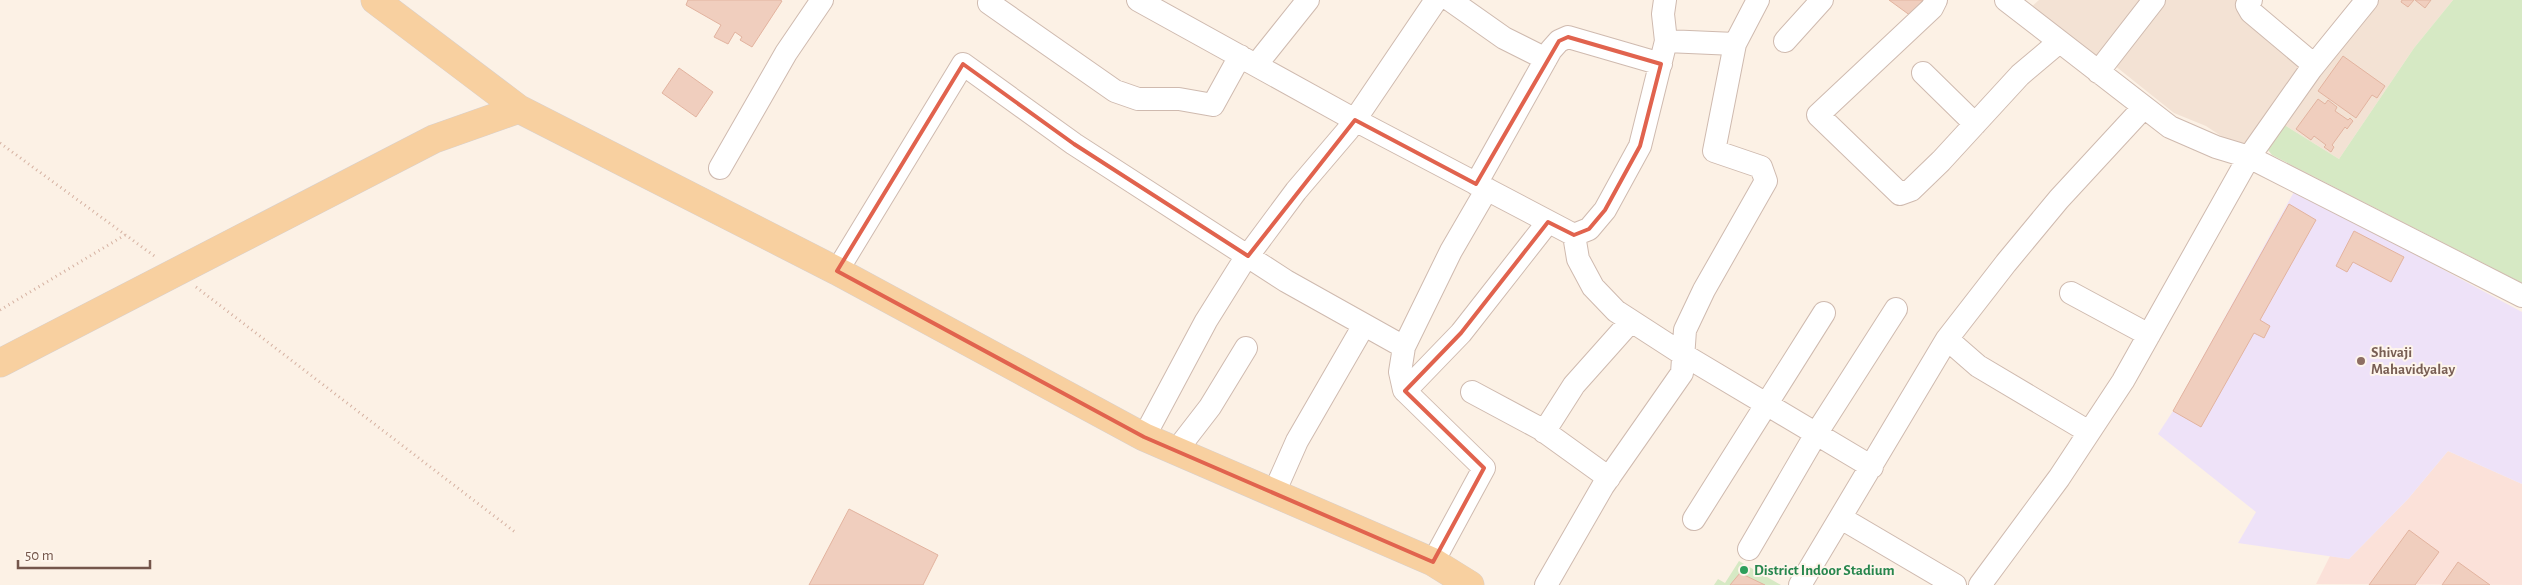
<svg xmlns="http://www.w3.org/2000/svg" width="2522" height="585" font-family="'Alegreya Sans',sans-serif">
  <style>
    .residential { fill: #f3e2d4 }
    .commercial { fill: #fbe1d9 }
    .education { fill: #eee2f8 }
    .green { fill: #d6e9c4 }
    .building { fill: #f0cebe; stroke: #e2b39f }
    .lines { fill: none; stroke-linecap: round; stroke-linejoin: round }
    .minor-casing { stroke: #cfbaaf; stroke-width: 24 }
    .major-casing { stroke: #d8d0cd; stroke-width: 29 }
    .path { stroke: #d5b1a1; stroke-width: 3; stroke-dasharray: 1 4; stroke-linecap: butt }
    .minor { stroke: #fff; stroke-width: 22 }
    .major { stroke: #f8d0a0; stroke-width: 28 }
    .marked { fill: none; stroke: #e1634e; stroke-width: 4; stroke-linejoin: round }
    .education-dot { fill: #8d6e63; stroke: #fef5ec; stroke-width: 2 }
    .leisure-dot { fill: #2e9e5b; stroke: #fef5ec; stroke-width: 2 }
    .labels { text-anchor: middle; stroke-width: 4; stroke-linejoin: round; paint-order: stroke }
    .education-label { font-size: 15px; font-weight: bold; fill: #785e54; stroke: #fef5ec; text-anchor: start }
    .leisure-label { font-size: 15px; font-weight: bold; fill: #27864d; stroke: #fef5ec; text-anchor: start }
  </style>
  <rect width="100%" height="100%" fill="#fcf1e5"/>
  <path class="residential" d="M2039 0H2147L2096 61 2030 8Z
    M2163 0H2244L2237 11 2303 63 2248 141 2236 146 2206 126 2174 113 2114 65Z
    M2379 0H2453L2414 48 2339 159 2283 124 2308 86Z"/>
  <path class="commercial" d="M2448 451 2522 484V585L2316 584 2330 556 2349 559 2408 499Z"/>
  <path class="education" d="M2295 190 2522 312V484L2448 451 2408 499 2349 559 2238 543 2256 512 2158 434 2173 411Z"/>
  <path class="green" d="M2453 0H2522V283L2272 155 2268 150 2283 124 2339 159 2414 48Z
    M1739 561 1781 585H1714L1718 579 1725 583Z"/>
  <path class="building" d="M688 0H780L782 1 752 47 740 40 742 37 735 32 728 44 714 37 721 25 686 5Z
    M1889 0H1923L1911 16Z
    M2402 0H2414L2408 7 2401 2Z
    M2415 0H2431L2425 8Z
    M2343 56 2385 86 2377 98 2372 95 2356 118 2318 91Z
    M679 68 713 92 696 117 662 93Z
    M2318 99 2325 104 2328 100 2337 107 2335 111 2348 120 2350 118 2353 121 2347 129 2345 127 2332 145 2334 147 2331 152 2324 147 2326 145 2314 136 2311 140 2296 129Z
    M2289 204 2316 220 2260 320 2270 326 2264 338 2254 333 2201 427 2173 411Z
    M2354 231 2404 257 2391 282 2353 262 2347 272 2336 266Z
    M849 509 938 555 923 585H809Z
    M2409 530 2439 552 2415 585H2369Z
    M2458 562 2490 585H2442Z
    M1740 573 1765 585H1730Z"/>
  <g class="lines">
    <g class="minor-casing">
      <path id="minor" d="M1138 0 1355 120 1574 235 1589 229 1605 210 1640 146 1666 41 1663 14 1665 0
        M1450 0 1504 38 1546 59
        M1936 0 1932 8 1818 115 1900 194 1911 190 1941 161 2020 75 2059 42
        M2006 0 2170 127 2216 147 2249 157 2522 296
        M2251 0 2247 5 2251 12 2314 65
        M989 3 1115 91 1138 99H1179L1213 105 1240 56
        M1785 41 1822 0
        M1735 44 1758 0
        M1256 65 1308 0
        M2098 72 2154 0
        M1923 73 1975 124
        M720 168 786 53 822 0
        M1476 184 1551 50 1559 41 1568 37 1661 64
        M1574 235 1578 259 1593 287 1616 311 1684 355 1872 467
        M837 271 963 64 1074 144 1286 281 1404 347
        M2071 293 2149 335
        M1947 339 1978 366 2089 432
        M1405 391 1461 333 1548 222
        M1472 392 1541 429 1609 478
        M1544 432 1574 385 1631 321
        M1144 437 1206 321 1241 265 1296 191 1348 130 1436 0
        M1176 451 1210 407 1246 348
        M1274 493 1297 441 1364 325
        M1841 518 1955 585
        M1694 519 1824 313
        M1749 549 1816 434 1896 309
        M1433 562 1484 468 1404 390 1400 372 1404 347 1451 251 1487 189
        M1546 585 1603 486 1682 373 1685 330 1704 290 1766 181 1761 167 1714 151 1735 44 1666 41
        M1800 585 1947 339 2006 263 2059 199 2144 107
        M1980 585 2059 478 2123 381 2249 157 2311 69 2367 0"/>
    </g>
    <g class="major-casing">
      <path id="major" d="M375 0 519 109 837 271 1144 437 1433 562 1470 585
        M0 363 434 139 519 109"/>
    </g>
    <path class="path" d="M0 143 157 258
      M196 287 515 532
      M0 310 125 235"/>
    <use href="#minor" class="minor"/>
    <use href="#major" class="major"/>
  </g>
  <path class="marked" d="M1568 37 1661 64 1640 146 1605 210 1589 229 1574 235 1548 222 1461 333 1405 391 1484 468 1433 562 1144 437 837 271 963 64 1074 144 1248 256 1355 120 1476 184 1559 41Z"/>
  <circle class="education-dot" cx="2361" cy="361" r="5"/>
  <circle class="leisure-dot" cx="1744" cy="570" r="5"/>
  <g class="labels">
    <g class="education-label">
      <text x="2371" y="357">Shivaji<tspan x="2371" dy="17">Mahavidyalay</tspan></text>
    </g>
    <g class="leisure-label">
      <text x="1754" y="575">District Indoor Stadium</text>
    </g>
  </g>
  <path d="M18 560v8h132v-8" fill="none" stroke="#74564b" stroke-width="2.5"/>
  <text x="25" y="560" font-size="15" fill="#74564b" stroke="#fef5ec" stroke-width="4" paint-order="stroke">50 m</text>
</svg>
